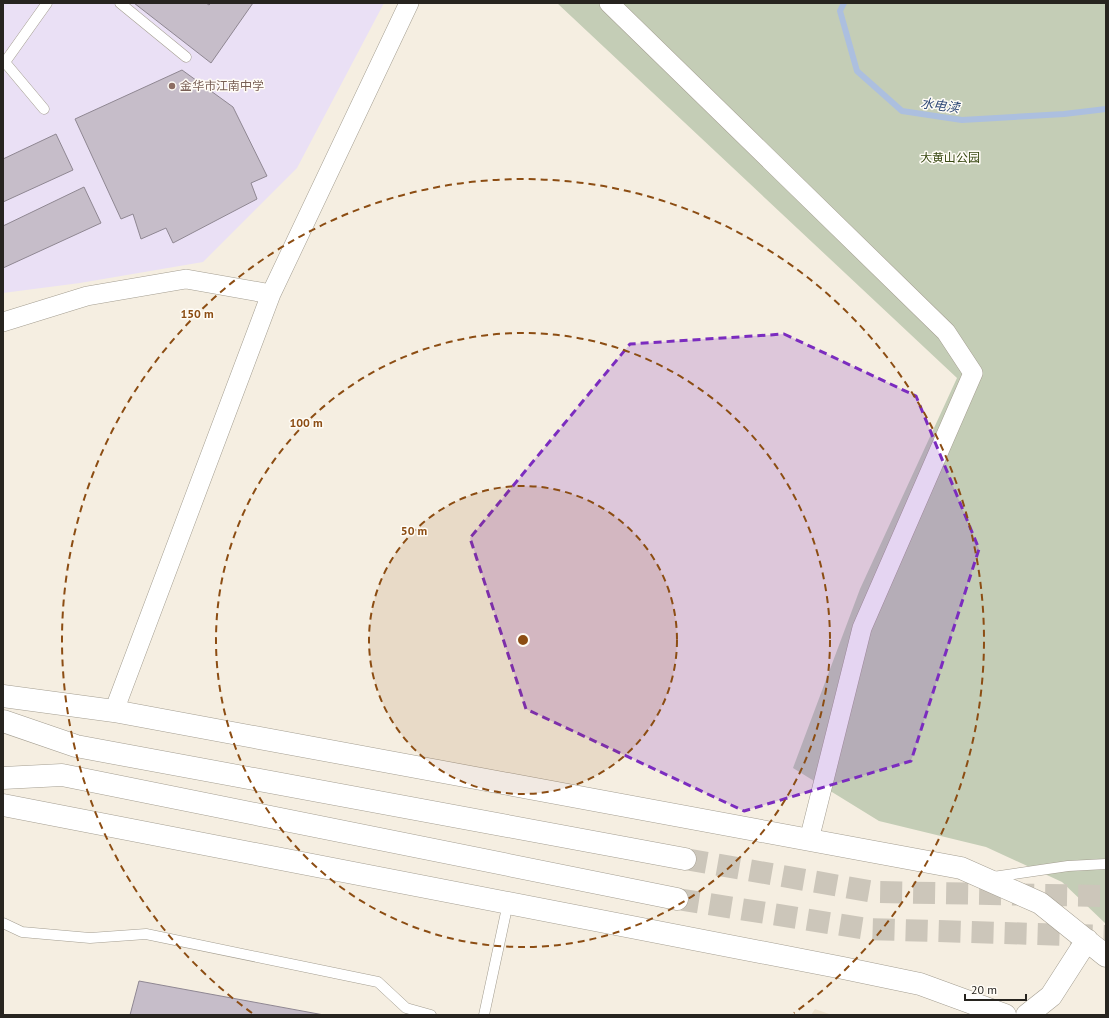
<svg xmlns="http://www.w3.org/2000/svg" width="1109" height="1018" font-family="'PT Sans','Noto Sans SC',sans-serif">
  <style>
    .built { fill: #ede2ce }
    .education { fill: #eae0f5 }
    .green { fill: #c4cdb6 }
    .lines { fill: none; stroke-linecap: round; stroke-linejoin: round }
    .stream { stroke: #acbfdf; stroke-width: 6 }
    .building { fill: #c6bdc9; stroke: #8f8792 }
    .highway-tunnel { stroke: #ccc6ba; stroke-width: 22; stroke-dasharray: 22 11; stroke-linecap: butt }
    .lane-casing { stroke: #a49e91; stroke-width: 11 }
    .street-casing { stroke: #a49e91; stroke-width: 20 }
    .primary-casing { stroke: #a49e91; stroke-width: 23 }
    .highway-casing { stroke: #a49e91; stroke-width: 23 }
    .lane { stroke: #fff; stroke-width: 10 }
    .street { stroke: #fff; stroke-width: 19 }
    .primary { stroke: #fff; stroke-width: 22 }
    .highway { stroke: #fff; stroke-width: 22 }
    .marked { fill: #7b2cbf; fill-opacity: 0.2; stroke: #7b2cbf; stroke-width: 3; stroke-dasharray: 8 5; stroke-linejoin: round }
    .ring { fill: none; stroke: #8c4d13; stroke-width: 2; stroke-dasharray: 7 5 }
    .education-dot { fill: #8d6e63; stroke: #fffcf6; stroke-width: 1.5 }
    .labels { text-anchor: middle; stroke-width: 3; stroke-linejoin: round; paint-order: stroke }
    .education-label { font-size: 12px; fill: #785e54; stroke: #fffcf6; text-anchor: start }
    .park-label { font-size: 12px; fill: #374711; stroke: #fffcf6 }
    .water-label { font-size: 13px; font-style: italic; fill: #354e7a; stroke: #fffcf6 }
    .centre { fill: #8c4d13; stroke: #fffcf6; stroke-width: 2 }
    .ring-label { font-size: 12px; text-anchor: middle; font-weight: bold; fill: #8c4d13; stroke: #fffcf6; stroke-width: 3; stroke-linejoin: round; paint-order: stroke }
  </style>
  <rect width="100%" height="100%" fill="#f5eee1"/>
  <path class="built" d="M815 1009 832 1015H811Z"/>
  <path class="education" d="M3 3H384L297 168 203 262 80 283 3 293Z"/>
  <path class="green" d="M557 3H1106V924L1062 882 986 847 879 821 793 768 860 589 957 378Z"/>
  <g class="lines">
    <path class="stream" d="M844 3 840 11 857 71 902 111 962 120 1064 114 1106 109"/>
  </g>
  <path class="building" d="M134 3H206L209 5 211 3H253L211 63Z
    M182 70 233 107 267 176 251 183 257 199 173 243 166 228 141 239 133 214 121 219 75 119Z
    M56 134 73 170 3 202V159Z
    M84 187 101 223 3 268V226Z
    M139 981 324 1015H130Z"/>
  <g class="lines">
    <path class="highway-tunnel" d="M685 859 874 892 1106 896
      M677 899 867 929 1106 936"/>
    <g class="lane-casing">
      <path id="lane" d="M120 3 186 57
        M3 60 44 109
        M5 62 47 3
        M993 877 1068 866 1106 864
        M3 923 22 932 90 938 146 934 378 982 406 1008 431 1015
        M484 1015 508 903"/>
    </g>
    <g class="street-casing">
      <path id="street" d="M609 3 946 332 973 373 862 628 809 840
        M3 322 87 296 186 279 271 294
        M114 711 271 294 409 3"/>
    </g>
    <g class="primary-casing">
      <path id="primary" d="M3 696 114 711 961 868 1040 903 1106 956
        M3 805 843 968 920 984 1005 1015
        M1027 1015 1051 996 1087 940"/>
    </g>
    <g class="highway-casing">
      <path id="highway" d="M3 721 76 746 685 859
        M3 778 62 775 677 899"/>
    </g>
    <use href="#lane" class="lane"/>
    <use href="#street" class="street"/>
    <use href="#primary" class="primary"/>
    <use href="#highway" class="highway"/>
  </g>
  <path class="marked" d="M784 334 916 396 979 549 911 761 744 811 526 709 470 538 630 344Z"/>
  <circle cx="523" cy="640" r="154" fill="#8c4d13" fill-opacity=".12"/>
  <g class="ring">
    <circle cx="523" cy="640" r="154"/>
    <circle cx="523" cy="640" r="307"/>
    <path d="M252 1013A461 461 0 1 1 794 1013"/>
  </g>
  <circle class="education-dot" cx="172" cy="86" r="4"/>
  <g class="labels">
    <g class="education-label">
      <text x="180" y="90">金华市江南中学</text>
    </g>
    <g class="park-label">
      <text x="950" y="162">大黄山公园</text>
    </g>
    <g class="water-label">
      <text transform="translate(940 105) rotate(8)" y="5">水电渎</text>
    </g>
  </g>
  <circle cx="523" cy="640" r="6" class="centre"/>
  <g class="ring-label">
    <text x="197" y="318">150 m</text>
    <text x="306" y="427">100 m</text>
    <text x="414" y="535">50 m</text>
  </g>
  <rect width="1109" height="1018" fill="none" stroke="#27241f" stroke-width="8"/>
  <path d="M965 994v6h61v-6" fill="none" stroke="#27241f" stroke-width="2"/>
  <text x="971" y="994" font-size="12" fill="#27241f" stroke="#fffcf6" stroke-width="3" paint-order="stroke">20 m</text>
</svg>
